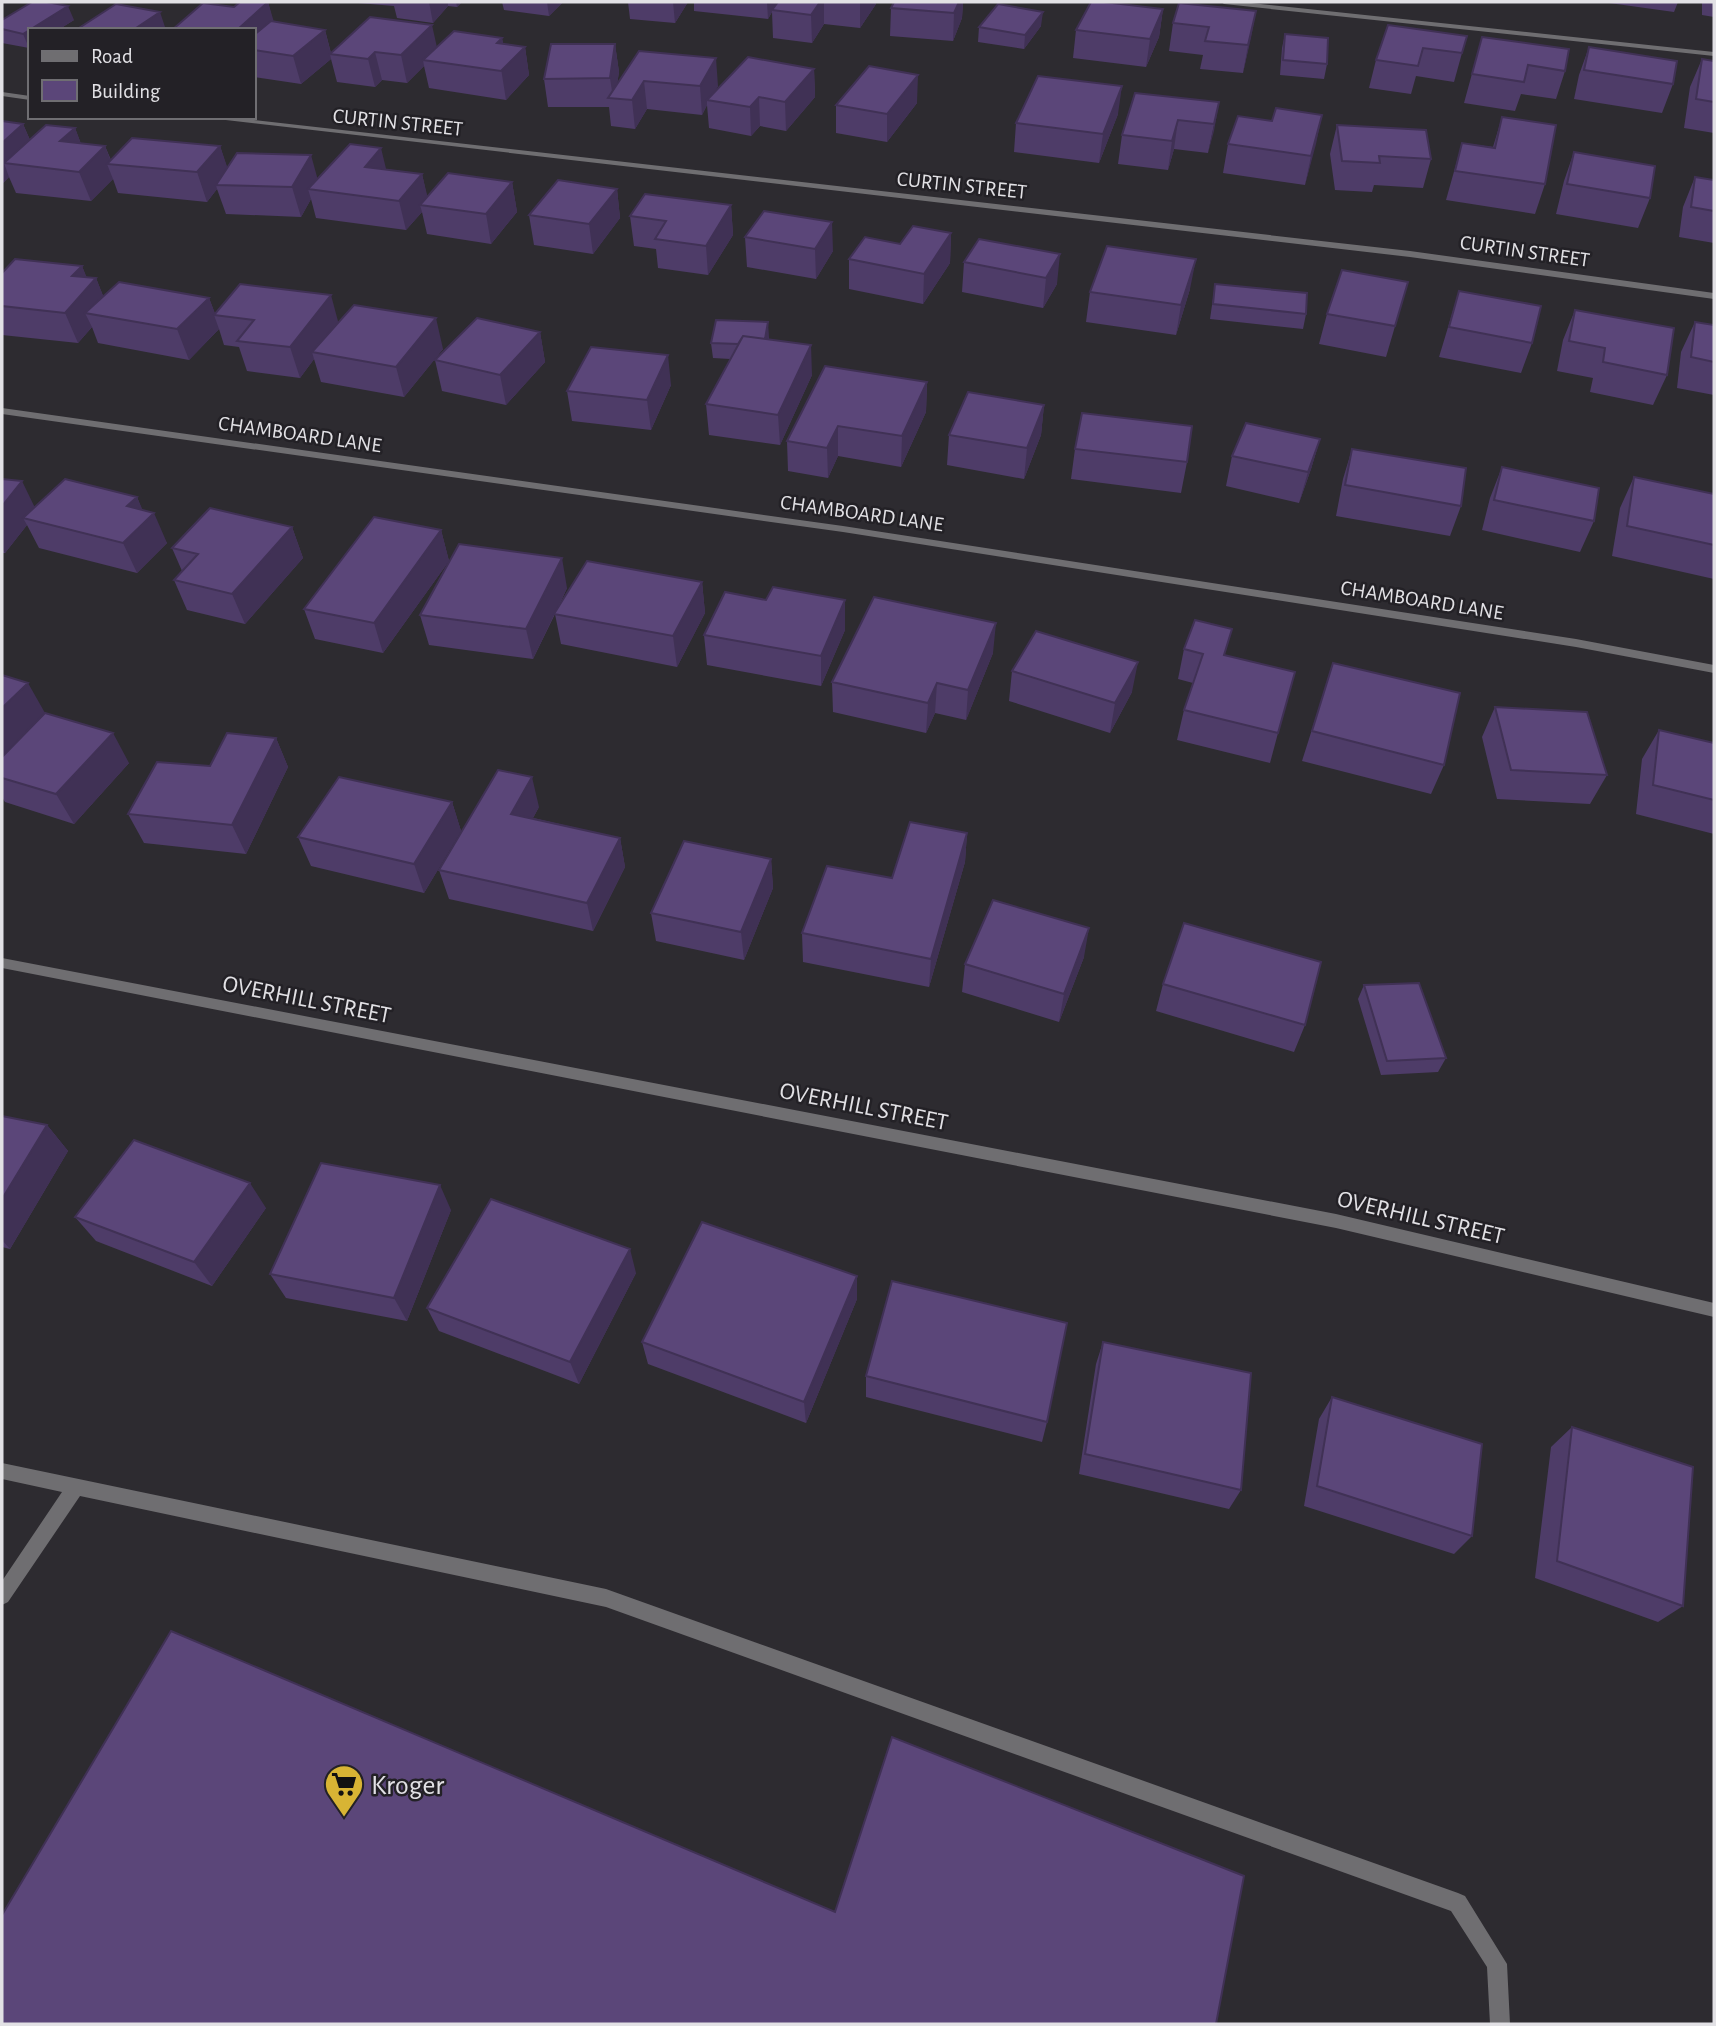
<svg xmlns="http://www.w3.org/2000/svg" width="1716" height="2026" font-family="'Alegreya Sans',sans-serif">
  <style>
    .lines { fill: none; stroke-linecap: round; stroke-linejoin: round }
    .service { fill: #6f6e71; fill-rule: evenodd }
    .minor { fill: #6f6e71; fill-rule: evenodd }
    .wall { fill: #4e3c68 }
    .shaded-wall { fill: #403155 }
    .building { fill: #5b4679; stroke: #403155; stroke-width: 2 }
    .labels { text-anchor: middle; stroke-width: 5; stroke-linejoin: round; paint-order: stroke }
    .far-street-label { font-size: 21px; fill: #e2e1e5; stroke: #232126 }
    .street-label { font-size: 24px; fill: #e2e1e5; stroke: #232126 }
    .near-poi-label { font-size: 28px; fill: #e2e1e5; stroke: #232126; text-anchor: start }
  </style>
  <rect width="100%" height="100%" fill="#2d2b30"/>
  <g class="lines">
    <path class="service" d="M2 1463 606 1589 1458 1893 1465 1896 1507 1964 1510 2024H1490L1487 1967 1451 1911 606 1607 80 1496 8 1602 2 1605V1581L62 1492 2 1479Z"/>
    <path class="minor" d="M1221 2H1242L1714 52V56L1224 4Z
      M2 92 30 96V100L2 96Z
      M200 117H228L1410 251 1714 293V299L1410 257Z
      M2 408 843 526 1576 639 1714 665V673L1576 647 843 532 2 414Z
      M2 958 1336 1214 1714 1303V1317L1336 1228 2 968Z"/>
  </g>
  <path class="wall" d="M268 2 273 22 325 30 331 53 437 47 502 38 503 44 525 47 529 75 506 100 429 88 424 66 407 83 382 80 375 87 337 82 331 59 301 84 254 77V30L234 7Z
    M346 2H462L457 7 448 6 433 23 397 18 394 6Z
    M502 2H563L549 16 504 10Z
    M628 2H688L675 23 630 19Z
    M694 2H876V4L860 28 824 24 812 43 773 38 772 12 768 19 694 11Z
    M963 2 962 18 953 41 890 36 891 8Z
    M1602 2H1678L1674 12Z
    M1702 2H1714V17L1702 15Z
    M1163 9 1159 37 1146 67 1073 58 1076 30Z
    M1256 11 1243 73 1200 69 1203 55 1169 51 1173 23Z
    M2 20H74L29 48 2 43Z
    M1388 25 1462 53 1454 82 1416 76 1411 94 1369 88 1376 60Z
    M1041 26 1024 49 978 42 979 27Z
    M1285 34 1327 64 1324 79 1280 75 1282 48Z
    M1482 37 1565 71 1556 99 1521 94 1515 111 1464 103Z
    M615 44 619 72 617 84 639 51 718 86 715 91 814 69 815 97 786 131 760 126 751 136 709 128 707 105 702 115 647 109 635 129 611 126 609 107H548L544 79Z
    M1589 47 1673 84 1662 113 1574 99 1579 75Z
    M1702 59 1714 61V133L1684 128 1690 87Z
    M1219 102 1208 153 1174 149 1168 170 1118 164 1122 135Z
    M917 103 887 142 836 133V105Z
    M1118 114 1099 163 1014 152 1016 123Z
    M1322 115 1305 185 1223 173 1228 144 1272 121Z
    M1502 117 1545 184 1535 214 1446 200 1462 143 1493 147Z
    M2 121 23 124 30 140 75 128 81 144 105 146 111 160 220 146 227 168 317 179 386 169 422 174 427 197 512 182 517 212 491 244 427 234 422 212 406 230 316 218 311 199 301 217 226 214 217 189 207 202 118 193 113 179 91 201 16 193 9 177 2 184Z
    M1337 125 1431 159 1423 188 1374 185 1372 192 1335 190 1330 154Z
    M1574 152 1650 198 1638 228 1556 214 1564 181Z
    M1695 177 1714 180V243L1679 237 1683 207Z
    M617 189 620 218 593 254 534 245 529 215Z
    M731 205 733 235 708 275 658 268 656 249 634 246 630 216Z
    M951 233 950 263 923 304 849 289V259L900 244Z
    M745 237 833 251 816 279 747 267Z
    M979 239 1057 284 1043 308 962 292 964 262Z
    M82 266 86 277 96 278 103 296 209 298 215 314 339 322 443 349 404 397 321 382 314 359 300 378 247 371 239 347 224 345 219 329 189 360 98 343 92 327 78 343 2 335V273Z
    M1408 282 1386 357 1319 344 1327 314Z
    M1215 284 1306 314 1303 329 1210 319Z
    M1190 289 1176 335 1086 322 1090 292Z
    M1459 291 1532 343 1521 373 1439 357Z
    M1575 310 1667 375 1653 405 1590 392 1593 378 1557 371 1563 340Z
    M1695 322 1714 325V395L1677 388 1681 352Z
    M540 332 545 362 506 405 442 391 435 360Z
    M769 337V339L812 375 780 445 709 435 706 404 730 359 713 358 711 343Z
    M927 382 926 412 901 467 838 456 828 478 788 471 787 441Z
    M671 385 651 430 572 421 567 391Z
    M1044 405 1041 435 1024 479 947 465 949 435Z
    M1320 439 1311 469 1299 503 1226 486 1232 456Z
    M1075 449 1187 462 1181 493 1071 479Z
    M1352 449 1461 506 1450 536 1336 516 1343 479Z
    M1502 467 1594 521 1580 552 1482 530 1490 498Z
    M1634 477 1714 494V579L1612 556 1620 508Z
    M2 479 35 507 137 497 142 510 167 543 137 573 39 548 27 525 5 553H2Z
    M292 527 303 558 245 624 187 610 174 580 182 571 172 548Z
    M441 530 449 561 383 653 315 639 304 609Z
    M702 582 705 613 677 667 561 644 555 614 533 659 429 645 420 615 567 588 557 610Z
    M845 630 821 686 707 665 704 635Z
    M1184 649 1226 655 1278 733 1270 763 1177 740 1184 710 1193 683 1178 679Z
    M993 653 966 720 935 713 926 733 833 712 832 682Z
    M1333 663 1444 765 1431 794 1302 761Z
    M1012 671 1132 692 1110 733 1009 701Z
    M1495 707 1607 775 1590 804 1497 799 1482 737Z
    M1659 730 1714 743V834L1636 814 1642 759Z
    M276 738 288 767 246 854 144 843 128 814 210 766Z
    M2 757 129 763 74 824 5 802 2 797Z
    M452 802 461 831 424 893 311 866 298 837Z
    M539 807 533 818 620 838 625 867 593 931 449 899 439 870Z
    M967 833 965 862 929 987 803 962 802 933 892 878Z
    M771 859 773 888 744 960 656 941 651 913Z
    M1084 957 1059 1022 962 992 965 964Z
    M1163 984 1305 1025 1294 1052 1156 1011Z
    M1364 985 1446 1058 1438 1072 1381 1075 1358 999Z
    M2 1116 47 1125 68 1151 10 1249 2 1247Z
    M266 1208 212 1286 96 1241 75 1217Z
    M451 1210 407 1321 286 1298 270 1274Z
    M636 1273 579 1384 439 1331 427 1308Z
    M857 1276V1299L806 1423 648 1364 642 1342Z
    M1103 1342 1241 1490 1229 1509 1079 1474 1096 1364Z
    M866 1376 1047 1422 1042 1442 866 1397Z
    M1332 1397 1472 1536 1454 1554 1304 1506 1319 1419Z
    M1572 1427 1683 1606 1658 1622 1535 1578 1551 1447Z"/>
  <path class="shaded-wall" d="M268 2 276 29 254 50V30H237Z
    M429 2H448V6L433 23Z
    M456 2H462L457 7Z
    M547 2H563L549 16Z
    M673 2H688L675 23Z
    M767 2H779L772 10V12L768 19Z
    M820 2H824V24L812 43 811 15Z
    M860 2H876V4L860 28Z
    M959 2H963L962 18 953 41 954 13Z
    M68 6 74 20 58 30H30L29 48 23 34Z
    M1163 9 1159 37 1146 67 1150 39Z
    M1256 11 1251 38 1243 73 1248 45Z
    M160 12 166 30H133Z
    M1043 12 1041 26 1024 49 1025 35Z
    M432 25 438 52 423 60 424 66 407 83 401 55Z
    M325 30 331 54H330L331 59 301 84 293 56Z
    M502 38 507 65 525 47 529 75 506 100 497 43Z
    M615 44 619 72 615 98H613L610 78Z
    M375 52 382 80 375 87 368 59Z
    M716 58 718 86 710 100H707V105L702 115 700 86Z
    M814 69 815 97 786 131 785 102Z
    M918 75 917 103 887 142V114Z
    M644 81 647 109 635 129 632 100Z
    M1122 86 1118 114 1099 163 1103 134Z
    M759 97 760 126 751 136 750 107Z
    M1219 102 1214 131 1208 153 1214 124Z
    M1322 115 1316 144 1305 185 1311 156Z
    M1178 120 1174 149 1168 170 1172 141Z
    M23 124 35 152 4 163 9 177 2 184V143Z
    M75 128 86 157 60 141Z
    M105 146 112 164H107L113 179 91 201 79 172Z
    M220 146 230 175 216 185 217 189 207 202 197 172Z
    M381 148 388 177 365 167Z
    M311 155 319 184 308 189 311 199 301 217 292 187Z
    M422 174 429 203 420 205 422 212 406 230 399 201Z
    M512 182 517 212 491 244 486 214Z
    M617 189 620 218 593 254 589 224Z
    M731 205 733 235 708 275 706 246Z
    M832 222 833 251 816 279 815 249Z
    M951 233 950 263 923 304 924 274Z
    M1060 254 1057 284 1043 308 1046 278Z
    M1196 259 1190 289 1176 335 1181 305Z
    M82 266 90 285 96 278 108 308 85 313 92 327 78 343 65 313 72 276Z
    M331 295 339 325 312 352 314 359 300 378 290 347Z
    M209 298 216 316 214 315 219 329 189 360 177 329Z
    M436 318 443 349 404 397 396 367Z
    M768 322 769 337 765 360 764 345Z
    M540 332 545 362 506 405 500 375Z
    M811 345 812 375 780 445 778 415Z
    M668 355 671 385 651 430 647 400Z
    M927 382 926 412 901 467 902 436Z
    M1044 405 1041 435 1024 479 1027 448Z
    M838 426V456L828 478 827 448Z
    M1320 439 1311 469 1299 503 1308 472Z
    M22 481 37 512 23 518 27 525 5 553 2 548V506Z
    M137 497 147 520 154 513 167 543 137 573 123 543 127 506Z
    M292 527 303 558 245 624 232 594Z
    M441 530 449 561 383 653 374 623Z
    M562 558 567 588 533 659 526 629Z
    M702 582 705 613 677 667 673 636Z
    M845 600V630L821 686V656Z
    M996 623 993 653 966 720 968 690Z
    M1138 662 1132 692 1110 733 1115 703Z
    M28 683 45 713 2 756V708Z
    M937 683 935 713 926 733 928 703Z
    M113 733 129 763 74 824 56 794Z
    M276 738 288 767 246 854 232 825Z
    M532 777 539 807 519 843 511 814Z
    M452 802 461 831 424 893 414 864Z
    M967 833 965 862 929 987 931 959Z
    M620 838 625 867 593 931 587 903Z
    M771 859 773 888 744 960 741 932Z
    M1089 928 1084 957 1059 1022 1064 994Z
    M47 1125 68 1151 10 1249 2 1240V1199Z
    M250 1183 266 1208 212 1286 194 1262Z
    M440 1185 451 1210 407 1321 394 1298Z
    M630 1249 636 1273 579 1384 570 1362Z
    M857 1276V1299L806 1423 804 1402Z"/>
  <path class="building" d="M32 2H47L68 6 23 34 2 29V20Z
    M240 2H268L237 30H172L203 3 234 7Z
    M778 2H820L811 15 772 10Z
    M894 2H959L954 13 891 8Z
    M1091 2H1104L1163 9 1150 39 1076 30Z
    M1179 3 1256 11 1248 45 1205 41 1209 27 1173 23Z
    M116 4 160 12 133 30H76Z
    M998 4 1043 12 1025 35 979 27Z
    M370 17 432 25 401 55 375 52 368 59 330 54Z
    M271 21 325 30 293 56 254 50V35Z
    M1388 25 1467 36 1462 53 1423 48 1418 66 1376 60Z
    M454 31 502 38 497 43 525 47 501 71 423 60Z
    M1285 34 1328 38 1327 64 1283 60Z
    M1482 37 1569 49 1565 71 1528 65 1524 82 1472 74Z
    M551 44H615L610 78 544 79Z
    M1589 47 1677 61 1673 84 1584 70Z
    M639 51 716 58 700 86 644 81 632 100 608 98Z
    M748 57 814 69 785 102 759 97 750 107 707 100Z
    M1702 59 1714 61V102L1696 99Z
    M869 66 918 75 887 114 836 105Z
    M1038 76 1122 86 1103 134 1016 123Z
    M1135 93 1219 102 1214 124 1178 120 1172 141 1122 135Z
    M1276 108 1322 115 1311 156 1228 144 1238 116 1272 121Z
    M1502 117 1556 125 1545 184 1455 171 1462 143 1495 148Z
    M2 121 23 124 2 143Z
    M46 125 75 128 60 141 105 146 79 172 4 163Z
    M1337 125 1426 130 1431 159 1379 156 1380 163 1342 161Z
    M132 138 220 146 197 172 107 164Z
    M350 144 381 148 365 167 422 174 399 201 308 189Z
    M1574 152 1655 166 1650 198 1567 184Z
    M237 153 311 155 292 187 216 185Z
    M448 173 512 182 486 214 420 205Z
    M1695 177 1714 180V211L1691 207Z
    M558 180 617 189 589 224 529 215Z
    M645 194 731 205 706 246 655 239 666 221 630 216Z
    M764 211 832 222 815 249 745 237Z
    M913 226 951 233 924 274 849 259 865 237 900 244Z
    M979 239 1060 254 1046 278 964 262Z
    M1107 246 1196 259 1181 305 1090 292Z
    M15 259 82 266 72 276 96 278 65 313 2 306V273Z
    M1342 270 1408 282 1395 326 1327 314Z
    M119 282 209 298 177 329 85 313Z
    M240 284 331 295 290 347 237 341 254 320 214 315Z
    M1215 284 1307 293 1306 314 1213 304Z
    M1459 291 1541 306 1532 343 1449 327Z
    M354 305 436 318 396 367 312 352Z
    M1575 310 1674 328 1667 375 1603 362 1605 348 1569 341Z
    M477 318 540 332 500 375 435 360Z
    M716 320 768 322 765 339 743 336 738 344 711 343Z
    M1695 322 1714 325V362L1691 357Z
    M743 336 811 345 778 415 706 404Z
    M591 347 668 355 647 400 567 391Z
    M825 366 927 382 902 436 838 426 827 448 787 441Z
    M968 392 1044 405 1027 448 949 435Z
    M1082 413 1192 426 1187 462 1075 449Z
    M1246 423 1320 439 1308 472 1232 456Z
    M1352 449 1466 468 1461 506 1345 485Z
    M1502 467 1599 488 1594 521 1494 500Z
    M1634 477 1714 494V545L1627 526Z
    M2 479 22 481 2 506Z
    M65 479 137 497 127 506 154 513 123 543 23 518Z
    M210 508 292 527 232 594 174 580 198 554 172 548Z
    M374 517 441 530 374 623 304 609Z
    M459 544 562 558 526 629 420 615Z
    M587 561 702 582 673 636 554 614Z
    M773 587 845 600 821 656 704 635 725 592 766 600Z
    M874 597 996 623 968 690 937 683 928 703 832 682Z
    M1195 620 1232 629 1224 655 1295 672 1278 733 1184 710 1203 654 1184 649Z
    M1036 631 1138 662 1115 703 1012 671Z
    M1333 663 1460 693 1444 765 1312 731Z
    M2 675 28 683 2 708Z
    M1495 707 1587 712 1607 775 1511 770Z
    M45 713 113 733 56 794 2 778V757Z
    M1659 730 1714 743V800L1653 785Z
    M227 733 276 738 232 825 128 814 157 762 210 766Z
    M498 770 532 777 511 814 620 838 587 903 439 870Z
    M339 777 452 802 414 864 298 837Z
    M910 822 967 833 931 959 802 933 827 866 892 878Z
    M684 841 771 859 741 932 651 913Z
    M993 900 1089 928 1064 994 965 964Z
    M1184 923 1321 962 1305 1025 1163 984Z
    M1419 983 1446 1058 1387 1061 1364 985Z
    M2 1116 47 1125 2 1199Z
    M134 1140 250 1183 194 1262 75 1217Z
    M321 1163 440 1185 394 1298 270 1274Z
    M491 1199 630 1249 570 1362 427 1308Z
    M702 1222 857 1276 804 1402 642 1342Z
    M892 1281 1067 1323 1047 1422 866 1376Z
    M1103 1342 1251 1373 1241 1490 1085 1454Z
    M1332 1397 1482 1444 1472 1536 1317 1486Z
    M1572 1427 1693 1467 1683 1606 1557 1561Z
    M171 1631 835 1912 892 1737 1244 1876 1216 2024H2V1915Z"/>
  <defs>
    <g id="supermarket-pin" transform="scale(2.0125)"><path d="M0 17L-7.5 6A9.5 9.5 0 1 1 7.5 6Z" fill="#d8b434" stroke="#232126"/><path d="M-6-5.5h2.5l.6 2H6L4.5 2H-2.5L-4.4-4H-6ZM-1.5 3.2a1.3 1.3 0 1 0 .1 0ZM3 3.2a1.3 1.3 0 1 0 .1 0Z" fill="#111"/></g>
  </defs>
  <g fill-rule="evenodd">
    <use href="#supermarket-pin" x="344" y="1784"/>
  </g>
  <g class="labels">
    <g class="far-street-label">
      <text transform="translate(398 122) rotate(6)" y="7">CURTIN STREET</text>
      <text transform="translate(962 185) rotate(6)" y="7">CURTIN STREET</text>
      <text transform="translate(1525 251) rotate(8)" y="7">CURTIN STREET</text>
      <text transform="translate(300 434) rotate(8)" y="7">CHAMBOARD LANE</text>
      <text transform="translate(862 513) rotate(8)" y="7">CHAMBOARD LANE</text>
      <text transform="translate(1422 600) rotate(9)" y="7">CHAMBOARD LANE</text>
    </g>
    <g class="street-label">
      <text transform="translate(307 999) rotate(11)" y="8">OVERHILL STREET</text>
      <text transform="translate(864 1106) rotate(11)" y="8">OVERHILL STREET</text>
      <text transform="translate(1421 1217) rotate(13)" y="8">OVERHILL STREET</text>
    </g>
    <g class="near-poi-label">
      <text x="371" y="1794">Kroger</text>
    </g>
  </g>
  <rect width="1716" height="2026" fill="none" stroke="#e2e1e5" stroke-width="7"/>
  <rect x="28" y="28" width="228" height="91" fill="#232126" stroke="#6f6e72" stroke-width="2"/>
  <rect x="42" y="51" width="35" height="10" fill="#6f6e71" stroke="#6f6e72" stroke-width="2"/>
  <text x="91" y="63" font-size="21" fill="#e2e1e5">Road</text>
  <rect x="42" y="80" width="35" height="21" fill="#5b4679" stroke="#6f6e72" stroke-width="2"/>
  <text x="91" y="98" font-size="21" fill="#e2e1e5">Building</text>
</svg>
